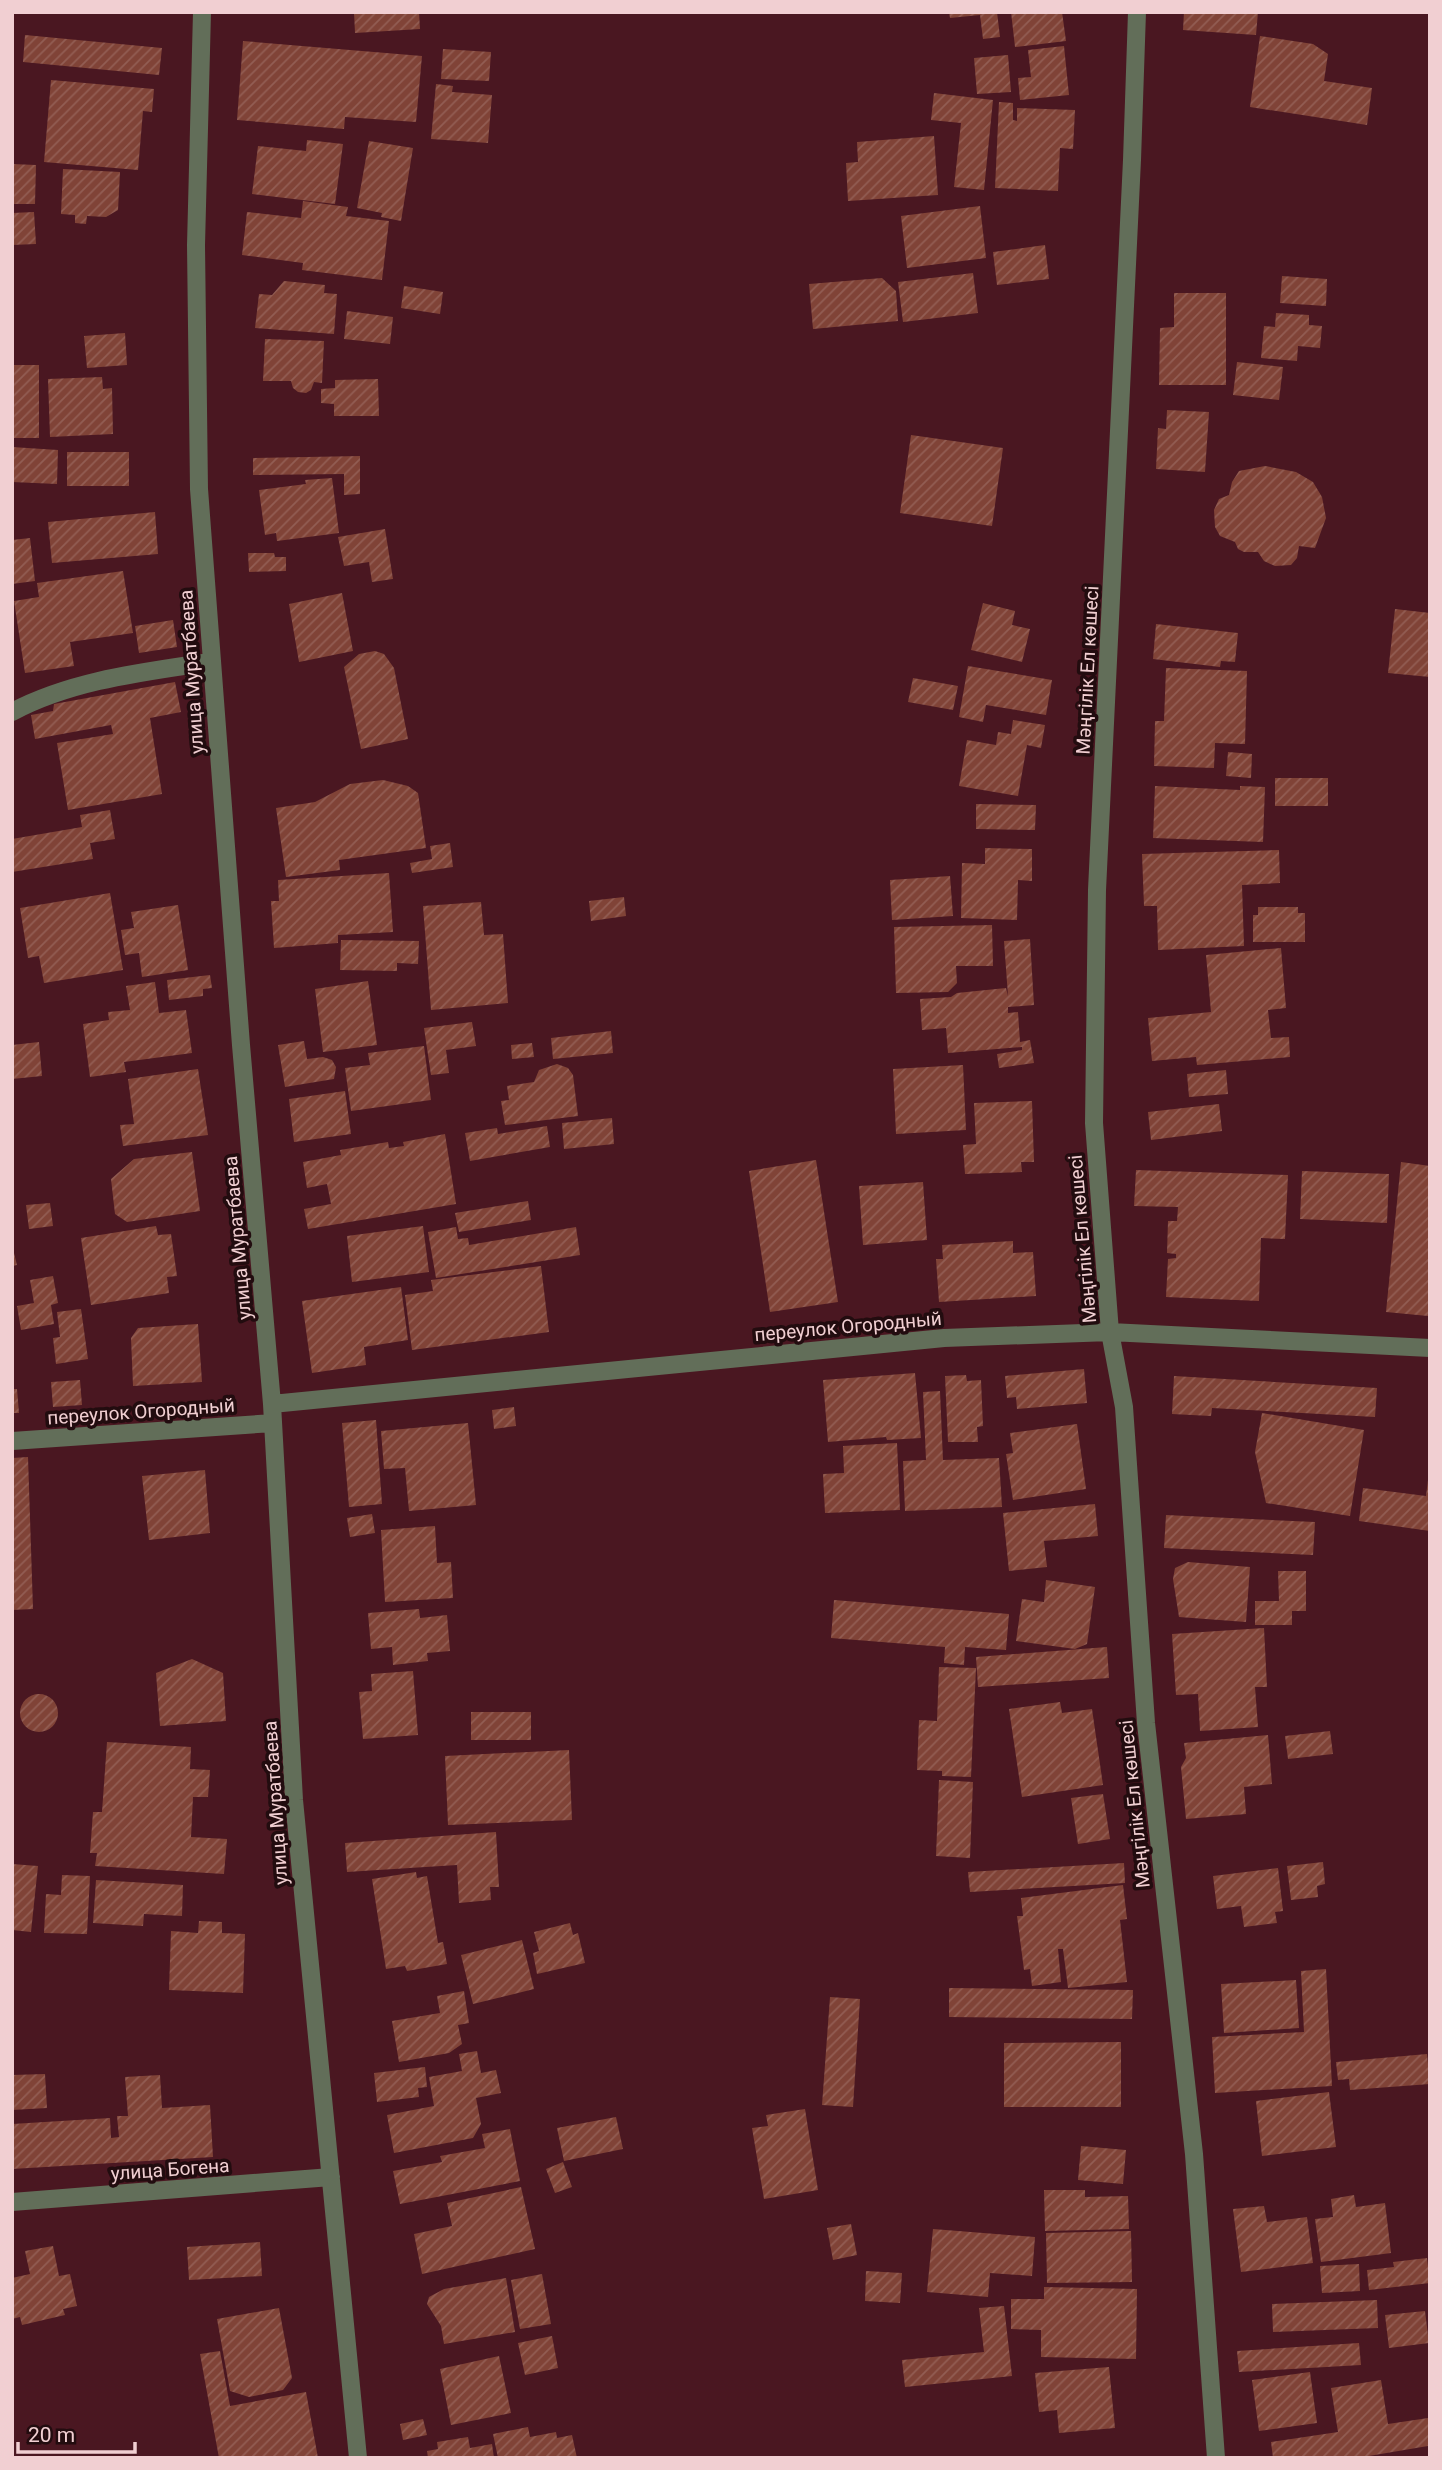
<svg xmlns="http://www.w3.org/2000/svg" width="1442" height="2470" font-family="Roboto,sans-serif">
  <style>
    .building { fill: url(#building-hatch) }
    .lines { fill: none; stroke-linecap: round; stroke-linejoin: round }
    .minor { stroke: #626e59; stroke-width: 18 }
    .labels { text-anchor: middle; stroke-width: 7; stroke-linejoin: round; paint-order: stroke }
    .street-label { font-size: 19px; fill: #f1cfd2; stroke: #220c0f }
  </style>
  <defs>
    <pattern id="building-hatch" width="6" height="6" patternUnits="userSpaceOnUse" patternTransform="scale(1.75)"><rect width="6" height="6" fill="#804337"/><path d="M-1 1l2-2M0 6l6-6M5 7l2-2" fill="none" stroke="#925d53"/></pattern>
  </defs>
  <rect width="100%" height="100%" fill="#4a1721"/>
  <path class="building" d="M354 12H419L420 29 355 33Z
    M949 12H997L1000 37 983 39 980 15 950 18Z
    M1011 12H1062L1066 41 1015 47Z
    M1184 12H1258L1256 35 1183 30Z
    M25 35 162 48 159 75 23 62Z
    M1260 36 1313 44 1328 54 1324 81 1372 88 1367 125 1250 107Z
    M243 41 422 56 416 122 345 117 344 129 237 120Z
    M1064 46 1069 95 1020 100 1018 78 1031 77 1028 50Z
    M443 49 491 52 489 81 441 79Z
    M1008 55 1011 92 977 94 974 58Z
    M51 80 154 89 152 112 143 111 138 170 44 162Z
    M436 84 453 86 452 92 492 95 488 143 431 139Z
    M934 93 993 100 984 190 954 187 961 123 931 120Z
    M999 102 1013 103V120L1017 121V108L1075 110 1073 149 1060 148 1058 191 995 188Z
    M934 136 938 195 848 201 846 163 858 162 857 142Z
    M307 140 343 144 335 204 252 194 258 146 306 151Z
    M369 141 413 148 401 221 381 217 382 213 357 208Z
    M12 164 36 165 35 204H12Z
    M63 169 120 172 118 210 106 217 87 216 86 224 75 223V215L61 214Z
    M303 201 348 207 346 216 389 221 382 280 302 270 303 263 242 255 247 212 301 218Z
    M980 206 986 258 907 268 901 216Z
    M34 212 36 244 12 245V213Z
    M1045 245 1049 279 997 285 993 252Z
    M973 273 978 313 903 322 898 282Z
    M1282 276 1327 279 1326 306 1280 303Z
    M882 278 896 291 898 321 813 329 809 284Z
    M284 281 325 285 324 293 337 294 334 334 255 328 259 294 272 295Z
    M404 286 443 292 440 314 401 308Z
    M1174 293H1226V385H1159L1160 328 1174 327Z
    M347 311 393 317 390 344 344 339Z
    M1276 313 1309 315V325L1322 326 1320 348 1298 346 1297 361 1261 358 1264 326 1275 327Z
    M125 333 127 365 87 368 84 336Z
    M265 339 324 341 322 383 314 382 311 390 306 393 298 392 293 388 291 381H263Z
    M1237 362 1283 367 1279 400 1233 395Z
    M12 365H39V438H12Z
    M102 377 103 389 112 388 113 434 50 437 48 379Z
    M378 379 379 416H334V404L321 403V389L335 388V380Z
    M1167 410 1209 412 1205 472 1156 469 1158 428 1166 429Z
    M911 435 1003 448 992 526 900 513Z
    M12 447 58 450 57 484 12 482Z
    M67 452H129V486H67Z
    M360 456V494L344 495V474L253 475V458Z
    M1265 466 1296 472 1313 482 1322 497 1326 518 1315 548 1299 546 1297 558 1291 565 1275 566 1264 561 1258 552H1244L1238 549 1235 542 1220 536 1215 527 1214 510 1219 499 1229 495 1232 482 1239 471Z
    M332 478 339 533 277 541 276 533 265 535 259 490 306 484 305 480Z
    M155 512 158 554 52 563 48 522Z
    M385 529 393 579 372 582 369 562 344 566 338 537Z
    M30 538 35 581 12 584V540Z
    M248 553H274L275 557H286V571L249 572Z
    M123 571 133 633 70 642 74 666 25 673 14 601 39 597 37 583Z
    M342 593 353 651 299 662 289 604Z
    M983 603 1015 611 1012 625 1030 629 1022 662 971 650Z
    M1395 609 1430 613V677L1388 673Z
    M173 620 177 647 139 653 135 626Z
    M1156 624 1238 633 1235 662 1221 661 1220 667 1153 659Z
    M375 651 384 654 394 668 408 739 361 749 344 667 359 654Z
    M968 666 1052 680 1046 715 986 705 983 722 959 717Z
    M1166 668 1247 671 1245 744 1215 743 1214 768 1154 766 1155 721H1164Z
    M913 678 958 686 953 710 908 702Z
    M175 682 181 712 150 718 162 794 68 810 57 743 113 734 111 725 35 739 31 715 53 711 54 704Z
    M1013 720 1045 725 1041 748 1027 745 1018 796 959 786 967 740 996 745 998 732 1011 734Z
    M1228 752 1252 754 1251 778 1226 776Z
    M1275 778H1328V806H1275Z
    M383 780 408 786 418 793 426 848 339 860 340 870 286 877 276 808 315 802 350 784Z
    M1155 786 1240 790V786L1265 787 1263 842 1153 838Z
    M976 804 1036 805 1035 830 976 829Z
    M110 810 115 839 90 843 93 859 12 872V839L82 827 80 815Z
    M450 843 453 867 412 873 410 863 432 859 430 846Z
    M985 848 1032 849V881L1018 880 1017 920 961 918 962 863 985 864Z
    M1279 850 1280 883 1242 885 1244 946 1158 950 1157 906H1144L1142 854Z
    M389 873 393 932 338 935V943L274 948 271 901H279L278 880Z
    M950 876 953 916 892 920 890 880Z
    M110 893 123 970 44 983 39 956 28 958 20 908Z
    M624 897 626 916 591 921 589 901Z
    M481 902 484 935 503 934 508 1003 431 1010 423 906Z
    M178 905 188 970 142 977 139 953 125 955 121 930 134 928 131 912Z
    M1258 907H1298V913H1305V942H1253V915H1258Z
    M992 925 993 966H956L957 983 948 992 896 993 894 927Z
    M1030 939 1034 1005 1008 1007V1013L1018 1012 1020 1042 1030 1040 1034 1063 999 1068 997 1054 1022 1050V1047L948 1053 946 1028 922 1030 920 999 951 997 957 993 1006 988 1008 996 1004 941Z
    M341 940 419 941 418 964 397 963V971L340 970Z
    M1281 948 1286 1008 1268 1010 1271 1038 1289 1037 1290 1057 1197 1065 1196 1057 1152 1061 1148 1018 1211 1012 1206 955Z
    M210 975 212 988 203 989V996L169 1000 167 980Z
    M368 981 377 1045 323 1052 315 989Z
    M155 982 159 1013 186 1010 192 1053 124 1062 126 1072 90 1077 83 1024 109 1020 108 1012 130 1010 126 986Z
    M472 1022 476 1046 446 1050 449 1073 431 1075 424 1028Z
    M611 1031 613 1053 553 1059 551 1038Z
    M304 1041 307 1059 323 1057 332 1060 336 1067 334 1079 285 1087 278 1045Z
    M39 1042 42 1076 12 1079V1045Z
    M532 1043 534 1057 512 1059 511 1045Z
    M424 1046 431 1100 351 1111 345 1068 370 1065 368 1053Z
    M557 1064 568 1068 573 1075 578 1116 505 1125 501 1101 509 1100 507 1086 534 1082 539 1070Z
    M963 1065 966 1130 896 1134 893 1069Z
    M198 1069 208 1135 123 1146 120 1125 134 1124 128 1079Z
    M1226 1070 1228 1094 1189 1097 1187 1074Z
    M345 1091 351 1134 294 1142 289 1099Z
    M1032 1101 1034 1162H1021L1022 1172 965 1174 963 1145 976 1144 974 1103Z
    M1219 1104 1222 1131 1151 1140 1148 1112Z
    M612 1118 614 1144 564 1149 562 1123Z
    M547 1126 550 1147 470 1161 465 1133 497 1128 498 1134Z
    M445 1134 456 1204 308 1229 304 1209 331 1204 327 1184 307 1188 303 1162 341 1155 340 1150 388 1142 389 1148 404 1146 403 1142Z
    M192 1152 200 1211 127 1222 115 1214 111 1179 134 1159Z
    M816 1160 838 1302 770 1312 749 1171Z
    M1401 1162 1430 1166V1295L1428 1316 1386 1312Z
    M1136 1170 1288 1175 1285 1239 1261 1238 1259 1301 1166 1297 1168 1259 1176 1258V1254L1167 1253 1168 1221H1177L1178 1207 1134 1206Z
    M1302 1171 1389 1174 1387 1223 1300 1219Z
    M923 1182 927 1240 863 1245 859 1186Z
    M528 1201 531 1220 459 1232 455 1213Z
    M50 1203 53 1226 29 1229 26 1205Z
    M156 1226 158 1235 171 1234 177 1276 167 1277 169 1293 91 1305 81 1238Z
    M423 1226 429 1272 352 1282 347 1236Z
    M456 1227 458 1239 468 1238 469 1245 576 1227 580 1255 436 1278 428 1232Z
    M1013 1241V1253L1033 1252 1036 1296 939 1302 936 1259H943L942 1245Z
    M12 1245 17 1265 12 1266Z
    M541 1266 549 1332 412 1350 405 1295 433 1291 431 1280Z
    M53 1276 58 1303 51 1305 54 1324 21 1330 17 1306 34 1303 30 1280Z
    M401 1287 408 1340 364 1347 366 1365 312 1373 302 1301Z
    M81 1309 88 1359 56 1364 53 1338 60 1337 57 1312Z
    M198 1324 202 1382 133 1386 131 1338 138 1328Z
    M1084 1369 1087 1403 1017 1409 1016 1397 1007 1398 1005 1376Z
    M915 1373 921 1438 887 1440 886 1437 828 1442 823 1380Z
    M966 1375 967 1381 981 1380 983 1426 977 1427 978 1442H948L945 1376Z
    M1174 1376 1377 1388 1375 1417 1212 1408 1211 1416 1172 1414Z
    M80 1380 82 1405 53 1407 51 1382Z
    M12 1389H17L19 1413H12Z
    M940 1391 943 1460 999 1458 1002 1507 905 1511 903 1461 926 1460 923 1392Z
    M514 1407 516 1426 494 1429 492 1410Z
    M1262 1413 1364 1430 1350 1516 1266 1503 1255 1452Z
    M376 1420 382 1504 349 1507 342 1423Z
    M468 1423 476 1505 409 1511 405 1468 384 1469 381 1431Z
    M1077 1424 1086 1489 1013 1500 1006 1454 1013 1453 1010 1433Z
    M897 1443 900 1510 825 1513 823 1474 844 1473 843 1446Z
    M28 1457 33 1609 12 1610V1458Z
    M205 1470 210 1533 149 1540 142 1476Z
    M1428 1480 1430 1531 1359 1521 1363 1488 1426 1496Z
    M1095 1504 1098 1536 1044 1541 1047 1567 1009 1571 1003 1513Z
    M372 1514 375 1533 350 1537 347 1518Z
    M1166 1515 1315 1522 1313 1555 1164 1548Z
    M435 1526 437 1563 451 1562 453 1598 385 1602 381 1530Z
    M1188 1562 1250 1567 1246 1622 1179 1617 1173 1579 1175 1568Z
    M1278 1571H1306V1611H1292V1625H1255V1601H1279Z
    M1046 1580 1095 1587 1087 1644 1075 1649 1016 1641 1022 1599 1044 1602Z
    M834 1600 1009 1614 1006 1650 965 1647 964 1665 944 1663 945 1647 831 1638Z
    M419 1609 420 1618 447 1615 450 1651 427 1653 428 1661 393 1665 392 1647 371 1649 368 1613Z
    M1264 1628 1267 1687H1255L1258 1727 1200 1731 1198 1694 1176 1695 1172 1634Z
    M1107 1647 1109 1678 978 1687 976 1657Z
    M192 1659 223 1673 226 1721 160 1726 156 1673Z
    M939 1667 976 1668 971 1777 942 1776V1771L917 1770 919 1720 937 1721Z
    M413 1671 418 1735 363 1739 359 1692 372 1691 371 1674Z
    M20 1713a19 19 0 1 1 38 0a19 19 0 1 1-38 0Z
    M1060 1702 1062 1713 1092 1709 1103 1785 1022 1797 1009 1709Z
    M471 1712H531V1740H471Z
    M1330 1731 1333 1754 1288 1759 1285 1736Z
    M1268 1735 1272 1784 1244 1787 1246 1814 1186 1819 1181 1767 1186 1758 1184 1743Z
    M107 1742 191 1747 190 1769 210 1770 208 1797H193L191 1837 227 1839 224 1874 95 1866 97 1853H90L93 1812H102Z
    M569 1750 572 1820 448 1825 445 1756Z
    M939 1780 973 1782 970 1858 936 1856Z
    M1103 1794 1110 1839 1078 1844 1071 1798Z
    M496 1832 499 1887H490L491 1900 459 1903 457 1865 347 1872 345 1843Z
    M1323 1862 1325 1884 1317 1886 1318 1897 1291 1900 1287 1866Z
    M1124 1863 1125 1883 970 1892 968 1872Z
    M12 1864 38 1866 31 1932 12 1930Z
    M1278 1868 1283 1911 1275 1912 1277 1923 1244 1927 1241 1906 1217 1909 1213 1876Z
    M416 1872 417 1878 427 1876 438 1943 443 1942 447 1964 407 1971 405 1966 386 1969 372 1879Z
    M62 1875 90 1876 87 1934 44 1933 46 1894 61 1895Z
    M96 1880 183 1885 182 1916 144 1914 143 1926 93 1923Z
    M1123 1885 1127 1919 1120 1920 1127 1982 1068 1988 1063 1949H1058L1061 1982 1032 1986 1030 1969 1024 1970 1017 1916H1023L1021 1898Z
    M199 1921 222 1922V1933L245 1934 243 1993 169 1990 171 1931 198 1933Z
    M570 1923 573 1935 578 1933 585 1963 537 1974 533 1953 539 1951 534 1932Z
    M522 1940 534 1989 473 2004 461 1955Z
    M1326 1969 1332 2086 1215 2093 1212 2037 1304 2032 1301 1971Z
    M1296 1980 1299 2028 1224 2033 1221 1984Z
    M949 1988 1133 1990 1132 2019 949 2017Z
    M464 1991 469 2023 458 2025 462 2044 449 2053 399 2062 392 2021 440 2013 437 1996Z
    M830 1997 860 1999 853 2107 822 2105Z
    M1121 2042V2107H1004V2043Z
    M477 2051 481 2073 496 2070 501 2093 476 2098 481 2124 473 2138 394 2153 387 2115 434 2106 429 2077 462 2071 459 2054Z
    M1427 2054 1430 2084 1350 2090 1349 2079 1338 2080 1336 2062Z
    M425 2067 427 2087 418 2088 419 2097 377 2102 374 2073Z
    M45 2074 47 2108 12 2110V2075Z
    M160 2075 162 2108 210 2105 213 2157 12 2169V2124L110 2118 111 2138 119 2137 117 2116H128L125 2077Z
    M1329 2092 1336 2147 1262 2156 1256 2101Z
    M805 2109 818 2190 764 2199 752 2128 768 2126 766 2115Z
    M616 2117 623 2149 564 2161 557 2128Z
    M510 2129 520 2181 400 2204 393 2171 442 2162 440 2156 485 2148 482 2134Z
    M1081 2146 1126 2150 1123 2184 1078 2180Z
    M563 2162 572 2187 555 2193 546 2169Z
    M521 2187 535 2249 422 2274 414 2234 452 2226 447 2203Z
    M1044 2190H1085V2197L1128 2196 1129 2229 1045 2231Z
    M1354 2195 1356 2207 1385 2203 1391 2253 1321 2262 1315 2219 1333 2217 1331 2199Z
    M1264 2206 1267 2222 1307 2217 1313 2263 1241 2272 1233 2209Z
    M851 2224 857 2255 833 2260 827 2228Z
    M933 2229 1035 2237 1032 2276 990 2273 988 2297 927 2292Z
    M1131 2231 1132 2282 1047 2283 1046 2233Z
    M260 2242 262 2276 189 2280 187 2247Z
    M53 2246 59 2276 70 2274 77 2306 63 2309 65 2315 22 2325 20 2317 12 2319V2278L30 2274 25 2251Z
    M1427 2258 1430 2283 1369 2290 1367 2270 1394 2267 1393 2262Z
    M1359 2264 1360 2291 1322 2293 1320 2266Z
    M866 2271 902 2273 900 2303 865 2301Z
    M542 2274 551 2324 520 2329 511 2280Z
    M506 2278 515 2332 444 2344 441 2326 427 2304 429 2297 444 2289Z
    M1044 2287 1137 2289 1136 2359 1041 2357V2330L1011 2329V2299H1044Z
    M1377 2300 1378 2328 1273 2332 1272 2304Z
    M1004 2306 1012 2376 905 2387 902 2360 984 2352 979 2308Z
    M279 2308 292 2378 283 2390 249 2397 230 2391 217 2319Z
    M1425 2311 1429 2343 1389 2348 1385 2315Z
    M552 2336 558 2368 525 2375 518 2343Z
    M1359 2343 1361 2365 1239 2372 1237 2351Z
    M220 2351 230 2406 306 2392 318 2458H219L200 2354Z
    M499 2356 511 2413 451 2425 440 2369Z
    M1109 2367 1115 2428 1059 2433 1057 2410 1039 2412 1035 2373Z
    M1310 2372 1317 2423 1259 2431 1252 2380Z
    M1381 2380 1388 2424 1428 2418V2446L1357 2458H1273L1271 2442 1338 2432 1331 2388Z
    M423 2419 427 2435 403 2440 400 2424Z
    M528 2427 530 2437 556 2432 557 2438 572 2435 577 2458H498L493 2434Z
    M468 2437 470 2448 492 2444 494 2458H428L427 2451 438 2449 437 2442Z"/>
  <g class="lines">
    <path class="minor" d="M202 12 196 245 199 489 241 1045 272 1404 294 1800 358 2458
      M1137 12 1132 160 1097 890 1094 1123 1110 1332 1124 1407 1146 1723 1194 2154 1216 2458
      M12 712C72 680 144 672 210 662
      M272 1404 944 1338 1110 1332 1430 1348
      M12 1441 273 1423
      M12 2202 331 2177"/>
  </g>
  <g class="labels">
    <g class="street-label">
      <text transform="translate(1087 670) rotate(-87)" y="7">Мәңгілік Ел көшесі</text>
      <text transform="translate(191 672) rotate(-94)" y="7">улица Муратбаева</text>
      <text transform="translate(237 1238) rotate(-95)" y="7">улица Муратбаева</text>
      <text transform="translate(1082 1239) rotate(-95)" y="7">Мәңгілік Ел көшесі</text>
      <text transform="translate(848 1326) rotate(-5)" y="7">переулок Огородный</text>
      <text transform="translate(141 1411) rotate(-4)" y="7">переулок Огородный</text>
      <text transform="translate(275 1803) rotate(-94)" y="7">улица Муратбаева</text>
      <text transform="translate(1134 1804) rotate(-96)" y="7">Мәңгілік Ел көшесі</text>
      <text transform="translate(170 2169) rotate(-4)" y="7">улица Богена</text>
    </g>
  </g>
  <rect width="1442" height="2470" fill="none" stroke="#f1cfd2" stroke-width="28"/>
  <path d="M18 2442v10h117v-10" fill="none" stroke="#f1cfd2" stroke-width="3.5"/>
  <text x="28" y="2442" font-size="21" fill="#f1cfd2" stroke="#220c0f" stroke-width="5" paint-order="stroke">20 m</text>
</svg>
